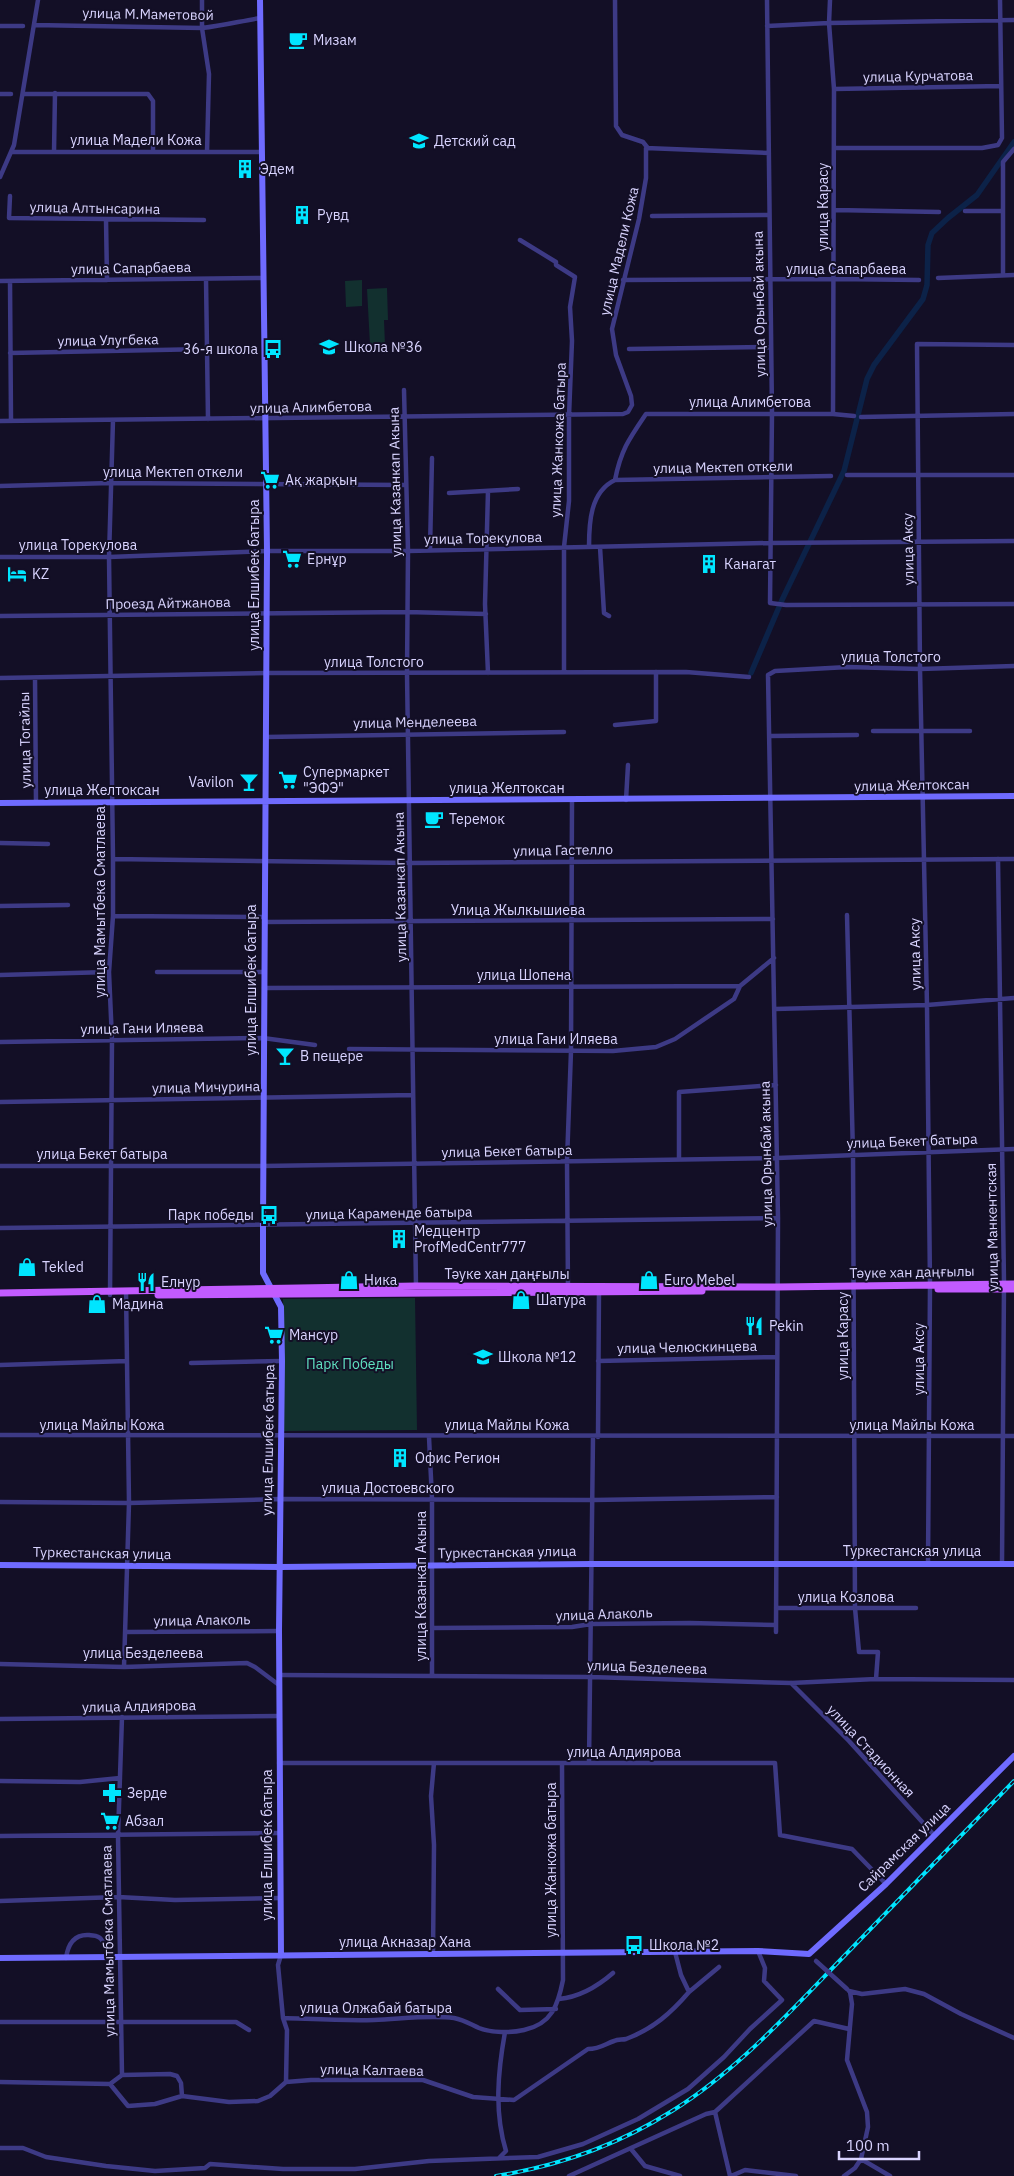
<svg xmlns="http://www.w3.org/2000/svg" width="1014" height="2176" font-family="'IBM Plex Sans',sans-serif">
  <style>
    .green { fill: #12302f }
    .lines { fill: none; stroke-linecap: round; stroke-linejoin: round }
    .canal { stroke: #0c2248; stroke-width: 5.5 }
    .street { stroke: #3d3a85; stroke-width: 4.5 }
    .secondary { stroke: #6f6bff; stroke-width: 6 }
    .primary { stroke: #c25bff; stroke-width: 7 }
    .rail-casing { stroke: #00e5ff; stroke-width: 4 }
    .rail { stroke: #130f26; stroke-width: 2; stroke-dasharray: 5.5; stroke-linecap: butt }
    .street-bridge { stroke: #3d3a85; stroke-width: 4.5 }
    .labels { text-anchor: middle; stroke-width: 4; stroke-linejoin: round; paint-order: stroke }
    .street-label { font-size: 14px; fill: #d9d4ff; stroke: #130f26 }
    .poi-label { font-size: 14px; fill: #d9d4ff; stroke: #130f26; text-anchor: start }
    .park-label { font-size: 14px; fill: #5fe0c0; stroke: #130f26 }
  </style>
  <rect width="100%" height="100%" fill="#130f26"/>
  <path class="green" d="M362 280V306L346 307 345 281Z
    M387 288 388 320H384L385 345H370L367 289Z
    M415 1298 417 1430 284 1431 283 1299Z"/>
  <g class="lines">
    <path class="canal" d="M751 673 782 600 844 471 867 379 874 365 923 299 927 285 928 245 932 233 948 218 977 195 1014 142"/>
    <path class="street" d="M202 0V28L209 74 207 152
      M615 0 616 126 622 135 643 142 647 147
      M767 0 772 413 770 603 786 605 1014 604
      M830 0 829 23 834 89 833 414
      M34 25 202 28C222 26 241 21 260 18
      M0 26H23
      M767 26 829 23 1014 20
      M834 89 1001 86
      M0 94H11
      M23 94H148L153 101V152
      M834 148H982L998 145 1002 138 1000 0
      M11 152H262
      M54 152 55 93
      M0 177 14 145 38 0
      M10 196 9 218 204 220
      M835 210 939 212
      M965 211H1003
      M652 216 769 215
      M106 219 107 280
      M520 240 556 262V265L575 277 570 307 572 341 569 416V501L564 547V672
      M1003 275V162L1014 149
      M938 278 1014 275
      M206 279 208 419
      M623 280 835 279 919 280
      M0 281 263 278
      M10 281 11 421
      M629 349 771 347
      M10 353 207 349
      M404 390 408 551 407 673 416 1287
      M861 417 1014 414
      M0 421 623 414 628 412 632 405 631 396 616 355 612 329 639 219 646 178V148L769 153
      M847 475H1014
      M615 480 831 476
      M0 486 111 483 406 485
      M449 493 518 489
      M589 547C589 523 590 492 615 480 621 450 629 439 646 414H833L854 416
      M600 547 604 613 609 616
      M430 550 432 458
      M0 557H109L267 551H408L769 543 1014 541
      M0 616 407 612 486 614
      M488 673 485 604 488 491
      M0 678 266 673 686 672 749 677
      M35 678 36 802
      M615 725 656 721V672
      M873 731H970
      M770 736 857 735
      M266 737 564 732
      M626 800 628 765
      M0 843 48 844
      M113 859 411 863 1014 859
      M998 859 1004 1283 1002 1564
      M0 906 68 905
      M847 915 853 1154 855 1608 859 1652H878L876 1679
      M113 916 264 917
      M264 922 773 919
      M157 972H264
      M0 975 109 972
      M264 988 740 986 774 958
      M775 1009 927 1005 1014 998
      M0 1042 263 1038 315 1045
      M349 1049 613 1051 656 1047 675 1039 734 999 740 986
      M0 1102 413 1095
      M679 1159V1092L776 1085
      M0 1166H263L777 1158 1014 1149
      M0 1228 778 1218
      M568 1289 567 1161 571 1051 572 800
      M110 1295 112 1040 109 972 113 916V859L109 557 113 420
      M598 1361 777 1357
      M191 1363 282 1361
      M0 1365 127 1361
      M0 1435 1014 1436
      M429 1437 432 1499V1676
      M598 1437 599 1290
      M0 1502 129 1503 280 1499 593 1500 777 1497
      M928 1564 930 1285 927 1005 920 669 917 344 1014 345
      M776 1608H916
      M432 1628 572 1627 591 1624 690 1623 776 1625
      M125 1632 279 1631
      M776 1632 778 1218 768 675 775 671 848 667 920 669 1014 666
      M0 1664 124 1667 247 1663 255 1667 279 1685
      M124 1667 129 1503 126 1291
      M280 1675 590 1677 791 1683 876 1679 1014 1680
      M791 1683 849 1741 934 1835
      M0 1719 279 1716
      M279 1763H775L780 1835 852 1849 886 1884
      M589 1763 593 1437
      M0 1781 80 1782 120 1778
      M0 1836 280 1833
      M0 1901 118 1897 175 1900 280 1898
      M433 1954 434 1845 431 1796 434 1763
      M281 1955 278 1965 283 2018 287 2030 286 2082
      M66 1958C68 1944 74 1934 89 1935 94 1936 98 1935 101 1939 105 1943 107 1952 109 1958
      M498 1989 520 2010 556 2009
      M849 1991 862 1994 905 1989 924 1994 961 2014 1014 2038
      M689 1992 719 1967
      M850 1992 852 2004 847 2060 867 2112 868 2127 861 2159 890 2176
      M559 1999C580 1997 598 1986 613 1973
      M283 2018C313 2019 344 2021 374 2020 401 2019 428 2015 454 2018 464 2020 470 2024 479 2028 492 2033 511 2033 524 2030 552 2024 558 2005 563 1980L562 1763
      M0 2022H236L249 2030
      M122 2075 118 1836 122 1717
      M0 2082 110 2084 122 2075 170 2074 177 2076 181 2083 182 2096 229 2102 258 2101 270 2096 286 2082 311 2080H423L473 2097 514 2100 588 2049C600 2049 605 2044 614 2041 618 2039 622 2040 626 2039 653 2029 671 2013 689 1992L681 1975 675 1952
      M110 2084 128 2106 155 2104 182 2096
      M715 2112 730 2176
      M0 2148H23L46 2157 106 2166 155 2171 205 2168 210 2164 283 2169H355L429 2161 538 2157 583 2144 638 2119 688 2089 724 2057 750 2029 782 2000 764 1981 765 1968 758 1951
      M631 2149 645 2166 680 2176
      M499 2158 506 2151C494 2112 498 2071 505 2032
      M569 2176 706 2114 715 2112 814 2021 849 2029
      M731 2176 745 2170 796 2176
      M844 2176 855 2168 861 2159"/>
    <path class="secondary" d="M260 0 267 551 263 1226V1273L281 1307 282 1361 279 1631 281 1955
      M0 803 1014 796
      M0 1565 280 1567 592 1564H1014
      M0 1958 758 1951 809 1954 886 1884 1014 1756"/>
    <path class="primary" d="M938 1289H1014
      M0 1293 416 1286 777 1287 1014 1284
      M158 1295 702 1291"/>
    <g class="rail-casing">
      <path id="rail" d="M496 2176C558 2166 618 2145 672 2111 740 2069 795 2006 851 1949 905 1893 960 1837 1014 1781"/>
    </g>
    <use href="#rail" class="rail"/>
    <path class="street-bridge" d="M816 1961 847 1989"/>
  </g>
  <defs>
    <g id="cafe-bare" transform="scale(1.5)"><path d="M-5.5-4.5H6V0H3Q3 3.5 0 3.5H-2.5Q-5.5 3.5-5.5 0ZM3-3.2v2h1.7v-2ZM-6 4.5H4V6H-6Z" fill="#00e5ff" stroke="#130f26" stroke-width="2.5" paint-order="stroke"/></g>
    <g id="school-bare" transform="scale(1.5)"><path d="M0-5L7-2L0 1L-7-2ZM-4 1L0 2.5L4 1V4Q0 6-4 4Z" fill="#00e5ff" stroke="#130f26" stroke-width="2.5" paint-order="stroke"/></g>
    <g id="building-bare" transform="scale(1.5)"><path d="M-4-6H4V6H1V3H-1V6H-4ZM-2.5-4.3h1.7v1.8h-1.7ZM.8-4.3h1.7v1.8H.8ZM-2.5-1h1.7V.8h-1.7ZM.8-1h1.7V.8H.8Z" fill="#00e5ff" stroke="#130f26" stroke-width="2.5" paint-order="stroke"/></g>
    <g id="bus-bare" transform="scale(1.5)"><path d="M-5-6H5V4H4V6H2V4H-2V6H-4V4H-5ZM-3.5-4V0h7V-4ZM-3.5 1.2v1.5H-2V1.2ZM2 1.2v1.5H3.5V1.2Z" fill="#00e5ff" stroke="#130f26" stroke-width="2.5" paint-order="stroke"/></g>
    <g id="supermarket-bare" transform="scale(1.5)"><path d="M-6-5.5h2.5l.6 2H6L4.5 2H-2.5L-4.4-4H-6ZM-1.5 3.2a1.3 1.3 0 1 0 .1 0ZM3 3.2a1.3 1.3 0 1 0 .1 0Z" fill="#00e5ff" stroke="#130f26" stroke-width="2.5" paint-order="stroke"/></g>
    <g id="hotel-bare" transform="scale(1.5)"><path d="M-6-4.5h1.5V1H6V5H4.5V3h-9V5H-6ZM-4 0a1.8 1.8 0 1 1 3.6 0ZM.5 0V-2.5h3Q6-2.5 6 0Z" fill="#00e5ff" stroke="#130f26" stroke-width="2.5" paint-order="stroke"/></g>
    <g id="bar-bare" transform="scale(1.5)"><path d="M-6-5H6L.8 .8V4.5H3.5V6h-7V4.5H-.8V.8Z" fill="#00e5ff" stroke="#130f26" stroke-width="2.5" paint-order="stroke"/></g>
    <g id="shop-bare" transform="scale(1.5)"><path d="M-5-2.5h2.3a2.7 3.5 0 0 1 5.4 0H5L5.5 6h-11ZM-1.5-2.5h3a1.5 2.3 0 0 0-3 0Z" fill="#00e5ff" stroke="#130f26" stroke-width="2.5" paint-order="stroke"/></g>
    <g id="restaurant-bare" transform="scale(1.5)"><path d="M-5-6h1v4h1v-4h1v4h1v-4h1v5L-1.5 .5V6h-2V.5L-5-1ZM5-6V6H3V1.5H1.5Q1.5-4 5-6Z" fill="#00e5ff" stroke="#130f26" stroke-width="2.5" paint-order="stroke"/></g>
    <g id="pharmacy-bare" transform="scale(1.5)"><path d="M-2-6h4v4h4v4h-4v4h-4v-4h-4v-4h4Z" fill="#00e5ff" stroke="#130f26" stroke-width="2.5" paint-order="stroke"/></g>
  </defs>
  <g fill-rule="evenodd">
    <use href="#cafe-bare" x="298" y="40"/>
    <use href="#school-bare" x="419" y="141"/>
    <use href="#building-bare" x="245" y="169"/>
    <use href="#building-bare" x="302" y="215"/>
    <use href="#school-bare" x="329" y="347"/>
    <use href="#bus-bare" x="273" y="349"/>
    <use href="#supermarket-bare" x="270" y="480"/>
    <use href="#supermarket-bare" x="292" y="559"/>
    <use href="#building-bare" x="709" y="564"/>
    <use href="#hotel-bare" x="17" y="574"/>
    <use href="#supermarket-bare" x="288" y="780"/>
    <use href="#bar-bare" x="249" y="782"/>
    <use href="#cafe-bare" x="434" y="819"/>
    <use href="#bar-bare" x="285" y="1056"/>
    <use href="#bus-bare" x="269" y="1215"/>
    <use href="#building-bare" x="399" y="1239"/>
    <use href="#shop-bare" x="27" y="1267"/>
    <use href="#shop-bare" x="349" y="1280"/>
    <use href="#shop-bare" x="649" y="1280"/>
    <use href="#restaurant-bare" x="146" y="1282"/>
    <use href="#shop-bare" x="521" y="1300"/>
    <use href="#shop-bare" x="97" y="1304"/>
    <use href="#restaurant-bare" x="754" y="1326"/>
    <use href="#supermarket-bare" x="274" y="1335"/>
    <use href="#school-bare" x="483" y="1357"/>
    <use href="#building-bare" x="400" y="1458"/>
    <use href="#pharmacy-bare" x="112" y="1793"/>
    <use href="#supermarket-bare" x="110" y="1821"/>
    <use href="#bus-bare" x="634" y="1945"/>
  </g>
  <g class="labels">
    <g class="street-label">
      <text transform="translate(148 14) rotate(1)" y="5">улица М.Маметовой</text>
      <text transform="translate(918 76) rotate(-1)" y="5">улица Курчатова</text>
      <text x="136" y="145">улица Мадели Кожа</text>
      <text transform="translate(823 207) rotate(-90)" y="5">улица Карасу</text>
      <text transform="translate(95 208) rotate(1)" y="5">улица Алтынсарина</text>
      <text transform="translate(619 251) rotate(-77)" y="5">улица Мадели Кожа</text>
      <text transform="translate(131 268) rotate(-1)" y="5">улица Сапарбаева</text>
      <text x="846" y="274">улица Сапарбаева</text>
      <text transform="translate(759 304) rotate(-91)" y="5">улица Орынбай акына</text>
      <text transform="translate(108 340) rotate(-1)" y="5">улица Улугбека</text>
      <text x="750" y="407">улица Алимбетова</text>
      <text transform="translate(311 407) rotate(-1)" y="5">улица Алимбетова</text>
      <text transform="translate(558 440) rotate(-88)" y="5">улица Жанкожа батыра</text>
      <text transform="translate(723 467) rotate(-1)" y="5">улица Мектеп откели</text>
      <text x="173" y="477">улица Мектеп откели</text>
      <text transform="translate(395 482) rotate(-91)" y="5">улица Казанкап Акына</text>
      <text transform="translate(483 538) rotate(-1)" y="5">улица Торекулова</text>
      <text x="78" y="550">улица Торекулова</text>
      <text transform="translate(908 549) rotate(-91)" y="5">улица Аксу</text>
      <text transform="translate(254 575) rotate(-90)" y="5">улица Елшибек батыра</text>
      <text transform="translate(168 603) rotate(-1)" y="5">Проезд Айтжанова</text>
      <text x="891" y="662">улица Толстого</text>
      <text x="374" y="667">улица Толстого</text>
      <text transform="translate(415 722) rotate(-1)" y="5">улица Менделеева</text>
      <text transform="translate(25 740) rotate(-91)" y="5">улица Тогайлы</text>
      <text transform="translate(912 785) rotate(-1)" y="5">улица Желтоксан</text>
      <text x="507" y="793">улица Желтоксан</text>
      <text x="102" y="795">улица Желтоксан</text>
      <text transform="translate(563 850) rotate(-1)" y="5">улица Гастелло</text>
      <text transform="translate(400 887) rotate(-91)" y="5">улица Казанкап Акына</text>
      <text transform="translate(100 902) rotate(-90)" y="5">улица Мамытбека Сматлаева</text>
      <text x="518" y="915">Улица Жылкышиева</text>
      <text transform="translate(915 954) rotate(-91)" y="5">улица Аксу</text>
      <text x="524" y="980">улица Шопена</text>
      <text transform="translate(251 980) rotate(-90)" y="5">улица Елшибек батыра</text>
      <text transform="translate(142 1028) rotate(-1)" y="5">улица Гани Иляева</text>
      <text x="556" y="1044">улица Гани Иляева</text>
      <text transform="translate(206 1087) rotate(-1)" y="5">улица Мичурина</text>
      <text transform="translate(912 1141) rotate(-2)" y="5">улица Бекет батыра</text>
      <text transform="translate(507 1151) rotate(-1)" y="5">улица Бекет батыра</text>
      <text x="102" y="1159">улица Бекет батыра</text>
      <text transform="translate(766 1154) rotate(-91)" y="5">улица Орынбай акына</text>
      <text transform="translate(389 1213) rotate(-1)" y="5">улица Караменде батыра</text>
      <text transform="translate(992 1227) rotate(-91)" y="5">улица Манкентская</text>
      <text transform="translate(912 1272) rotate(-1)" y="5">Тәуке хан даңғылы</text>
      <text x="507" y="1279">Тәуке хан даңғылы</text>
      <text transform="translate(843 1336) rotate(-90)" y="5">улица Карасу</text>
      <text transform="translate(687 1347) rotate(-1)" y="5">улица Челюскинцева</text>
      <text transform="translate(919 1359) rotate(-90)" y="5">улица Аксу</text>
      <text x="102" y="1430">улица Майлы Кожа</text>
      <text x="507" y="1430">улица Майлы Кожа</text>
      <text x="912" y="1430">улица Майлы Кожа</text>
      <text transform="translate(268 1440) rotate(-89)" y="5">улица Елшибек батыра</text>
      <text x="388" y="1493">улица Достоевского</text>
      <text x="912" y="1556">Туркестанская улица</text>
      <text transform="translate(507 1552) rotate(-1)" y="5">Туркестанская улица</text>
      <text transform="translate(102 1553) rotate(1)" y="5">Туркестанская улица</text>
      <text transform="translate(421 1586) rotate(-90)" y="5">улица Казанкап Акына</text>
      <text x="846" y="1602">улица Козлова</text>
      <text transform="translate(604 1614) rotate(-2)" y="5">улица Алаколь</text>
      <text transform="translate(202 1620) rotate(-1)" y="5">улица Алаколь</text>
      <text x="143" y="1658">улица Безделеева</text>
      <text transform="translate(647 1667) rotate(2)" y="5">улица Безделеева</text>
      <text transform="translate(139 1706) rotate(-1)" y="5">улица Алдиярова</text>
      <text transform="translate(871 1751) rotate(47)" y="5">улица Стадионная</text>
      <text x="624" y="1757">улица Алдиярова</text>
      <text transform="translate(267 1845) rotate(-90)" y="5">улица Елшибек батыра</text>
      <text transform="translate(904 1847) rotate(-44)" y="5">Сайрамская улица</text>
      <text transform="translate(551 1860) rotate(-90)" y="5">улица Жанкожа батыра</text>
      <text transform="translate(108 1941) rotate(-91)" y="5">улица Мамытбека Сматлаева</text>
      <text x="405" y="1947">улица Акназар Хана</text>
      <text x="376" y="2013">улица Олжабай батыра</text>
      <text transform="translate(372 2070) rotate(1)" y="5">улица Калтаева</text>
    </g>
    <g class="poi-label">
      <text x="313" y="45">Мизам</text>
      <text x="434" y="146">Детский сад</text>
      <text x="260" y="174">Эдем</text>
      <text x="317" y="220">Рувд</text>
      <text x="344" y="352">Школа №36</text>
      <text x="258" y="354" text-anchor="end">36-я школа</text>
      <text x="285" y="485">Ақ жарқын</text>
      <text x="307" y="564">Ернұр</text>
      <text x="724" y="569">Канагат</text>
      <text x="32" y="579">KZ</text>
      <text x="303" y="777">Супермаркет<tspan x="303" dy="16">"ЭФЭ"</tspan></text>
      <text x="234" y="787" text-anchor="end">Vavilon</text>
      <text x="449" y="824">Теремок</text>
      <text x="300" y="1061">В пещере</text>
      <text x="254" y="1220" text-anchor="end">Парк победы</text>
      <text x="414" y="1236">Медцентр<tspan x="414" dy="16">ProfMedCentr777</tspan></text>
      <text x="42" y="1272">Tekled</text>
      <text x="364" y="1285">Ника</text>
      <text x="664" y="1285">Euro Mebel</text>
      <text x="161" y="1287">Елнур</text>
      <text x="536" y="1305">Шатура</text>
      <text x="112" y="1309">Мадина</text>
      <text x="769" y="1331">Pekin</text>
      <text x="289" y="1340">Мансур</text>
      <text x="498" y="1362">Школа №12</text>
      <text x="415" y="1463">Офис Регион</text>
      <text x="127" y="1798">Зерде</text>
      <text x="125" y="1826">Абзал</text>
      <text x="649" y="1950">Школа №2</text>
    </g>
    <g class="park-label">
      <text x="350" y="1369">Парк Победы</text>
    </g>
  </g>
  <path d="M839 2151v8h80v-8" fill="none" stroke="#d9d4ff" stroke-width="2.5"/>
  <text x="846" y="2151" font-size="15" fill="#d9d4ff" stroke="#130f26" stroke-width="4" paint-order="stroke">100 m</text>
</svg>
